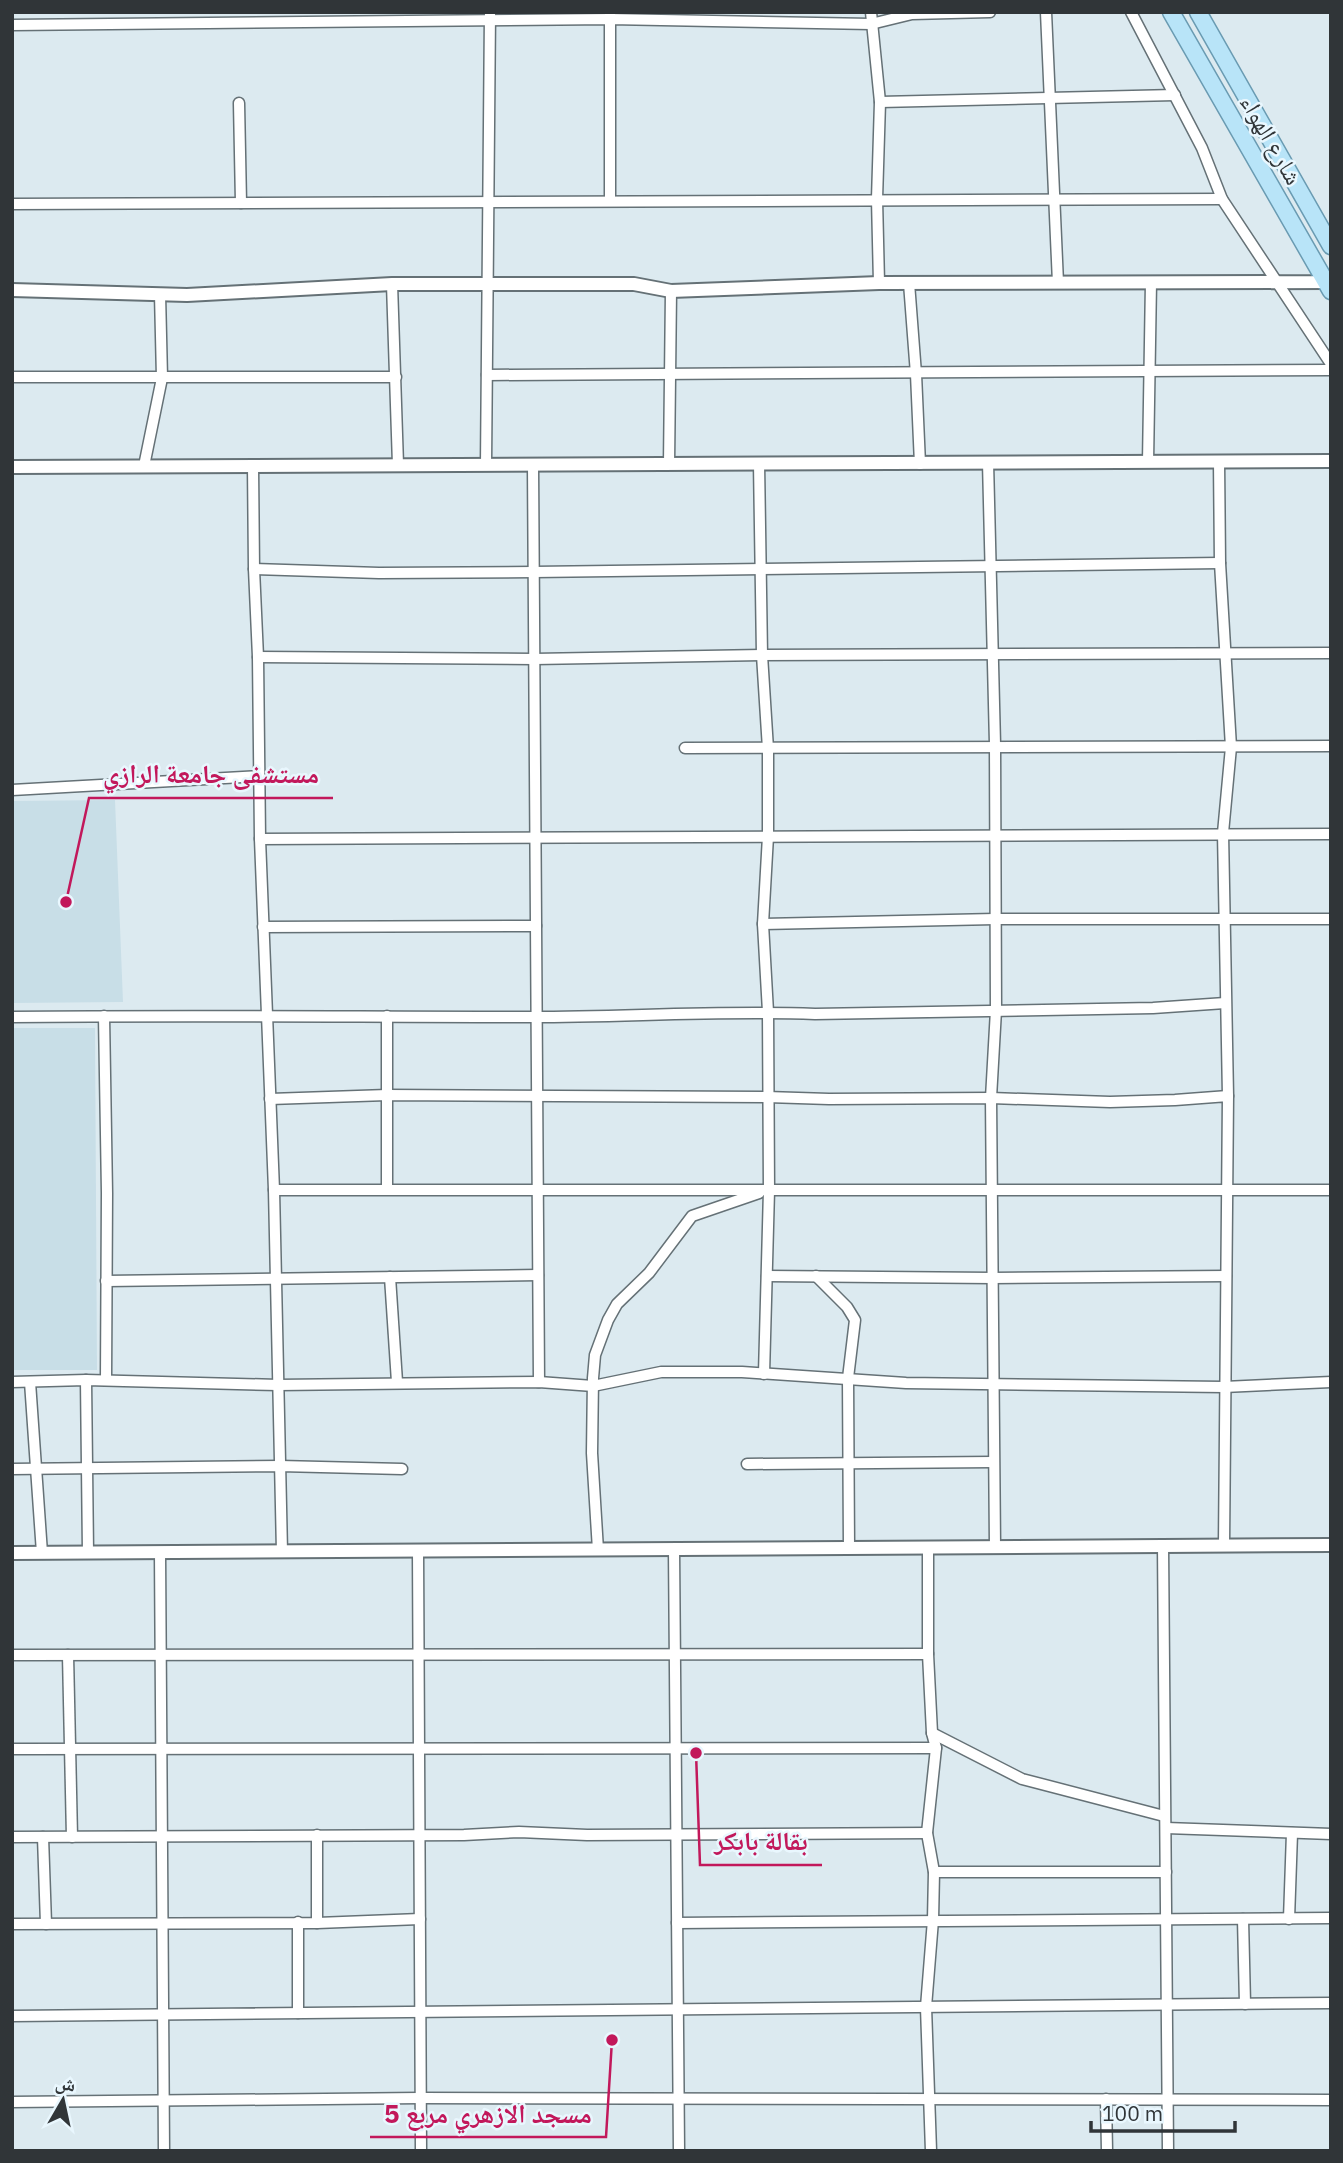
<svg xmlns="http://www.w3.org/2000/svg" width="1343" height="2163" viewBox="0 0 1343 2163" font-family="'IBM Plex Sans','Noto Naskh Arabic',sans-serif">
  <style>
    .built { fill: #c8dee7 }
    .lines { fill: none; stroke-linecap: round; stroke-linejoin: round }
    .minor-casing { stroke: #657176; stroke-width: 13 }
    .tertiary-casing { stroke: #657176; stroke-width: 16 }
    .primary-casing { stroke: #6a9bb2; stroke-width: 19 }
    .minor { stroke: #fff; stroke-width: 10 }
    .tertiary { stroke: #fff; stroke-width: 12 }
    .primary { stroke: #b8e4f8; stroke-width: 16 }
    .labels { text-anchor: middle; stroke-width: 5; stroke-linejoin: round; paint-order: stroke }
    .street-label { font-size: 24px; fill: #303538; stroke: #e9f7fe }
    .leader { fill: none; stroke: #c2185b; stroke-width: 2.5 }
    .callout-dot { fill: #c2185b; stroke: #e9f7fe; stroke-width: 2.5 }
    .callout-label { font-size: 26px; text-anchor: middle; font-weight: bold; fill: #c2185b; stroke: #e9f7fe; stroke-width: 5; stroke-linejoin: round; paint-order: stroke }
  </style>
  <rect width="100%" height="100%" fill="#dceaf0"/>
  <g class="built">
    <path d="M115 800 123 1002 12 1003V801Z"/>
    <path d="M12 1028H95L97 1370H12Z"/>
  </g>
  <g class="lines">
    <g class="minor-casing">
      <g id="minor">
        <path d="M610 12V201"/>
        <path d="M871 12 880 102 877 199 879 283"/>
        <path d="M1046 12 1058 283"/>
        <path d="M1131 12 1202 148 1222 199 1331 364"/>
        <path d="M12 25 610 19 871 24 912 14 990 12"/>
        <path d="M880 102 1175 95"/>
        <path d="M239 103 241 203"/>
        <path d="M12 204 1222 199"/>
        <path d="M909 283 916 374 920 464"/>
        <path d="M392 284 398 465"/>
        <path d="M487 375 1331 370"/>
        <path d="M12 377H396"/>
        <path d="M1219 461 1220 563 1231 747 1223 833 1228 1096"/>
        <path d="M988 462 995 744 996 1010 991 1098 995 1547"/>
        <path d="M1148 462 1151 282"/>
        <path d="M759 463 762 655 768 749V836L763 924 768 1012 769 1190 764 1374"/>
        <path d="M669 464 671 291"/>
        <path d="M486 465 490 12"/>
        <path d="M533 465 539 1382"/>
        <path d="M144 466 162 378 160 294"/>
        <path d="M253 466 254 569 258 657 260 839 274 1190 282 1552"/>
        <path d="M254 569 379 573 534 572 1220 563"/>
        <path d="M258 657 534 659 762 655 1331 653"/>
        <path d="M685 748 1331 746"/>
        <path d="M12 790 259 776"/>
        <path d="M260 839 1331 834"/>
        <path d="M763 924 995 919H1331"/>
        <path d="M263 927 536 926"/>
        <path d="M104 1016 107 1193 106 1380"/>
        <path d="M387 1016V1189"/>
        <path d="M12 1017C186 1015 360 1017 533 1017 627 1017 721 1010 815 1014L1153 1008 1225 1003"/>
        <path d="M270 1099 387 1095 767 1097 829 1099 991 1098 1110 1102 1175 1100 1228 1096C1228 1246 1224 1395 1224 1545"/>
        <path d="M274 1190H1331"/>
        <path d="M767 1276 993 1278 1226 1276"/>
        <path d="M816 1276 847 1307 855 1320 848 1378 849 1548"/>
        <path d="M390 1277 397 1382"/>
        <path d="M106 1281 538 1275"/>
        <path d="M86 1380 88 1553"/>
        <path d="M12 1382 86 1380 278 1385 539 1382 593 1386 661 1372H742L906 1383 1224 1387 1331 1382"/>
        <path d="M30 1382 42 1553"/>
        <path d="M747 1464 993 1462"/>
        <path d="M12 1469 280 1466 402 1469"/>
        <path d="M1163 1545 1168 2151"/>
        <path d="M928 1547V1654L932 1733 936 1748 927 1833 934 1872 933 1920 926 2007 931 2151"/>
        <path d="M674 1549 679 2151"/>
        <path d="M598 1550 592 1453 593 1378 595 1355 608 1320 617 1304 649 1273 692 1216 759 1193"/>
        <path d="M418 1551 421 2151"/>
        <path d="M160 1553 164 2151"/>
        <path d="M12 1655 928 1654"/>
        <path d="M68 1655 72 1837"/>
        <path d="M932 1733 1022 1779 1164 1816"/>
        <path d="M12 1749 936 1748"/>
        <path d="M1166 1828 1331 1834"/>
        <path d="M12 1837 464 1835 519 1832 587 1835 927 1833"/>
        <path d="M43 1837 46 1924"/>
        <path d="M934 1872H1166"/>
        <path d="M1243 1919 1245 2004"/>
        <path d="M1289 1919 1292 1833"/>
        <path d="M317 1923V1835"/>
        <path d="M677 1923 1331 1918"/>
        <path d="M12 1924 317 1923 420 1919"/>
        <path d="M298 2013V1922"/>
        <path d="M12 2016 1331 2003"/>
        <path d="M1106 2099 1107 2151"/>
        <path d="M12 2102 420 2098 1331 2100"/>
      </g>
    </g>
    <g class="tertiary-casing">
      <g id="tertiary">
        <path d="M12 290 187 295 392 284H634L671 291 879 283 1326 282 1331 280"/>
        <path d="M12 467 1331 461"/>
        <path d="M12 1553 1331 1545"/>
      </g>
    </g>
    <g class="primary-casing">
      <g id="primary">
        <path d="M1171 12 1331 291"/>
        <path d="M1198 12 1331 246"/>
      </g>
    </g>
    <use href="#minor" class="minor"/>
    <use href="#tertiary" class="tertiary"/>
    <use href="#primary" class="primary"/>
  </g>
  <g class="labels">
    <g class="street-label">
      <text transform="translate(1271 140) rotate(60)" y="8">شارع الهواء</text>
    </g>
  </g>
  <path class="leader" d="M66 902L89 798H333M696 1753L700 1865H822M612 2040L606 2137H370"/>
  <g class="callout-dot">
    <circle cx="66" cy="902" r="7"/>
    <circle cx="696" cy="1753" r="7"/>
    <circle cx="612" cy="2040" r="7"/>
  </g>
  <g class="callout-label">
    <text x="211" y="783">مستشفى جامعة الرازي</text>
    <text x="761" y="1850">بقالة بابكر</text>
    <text x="488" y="2123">مسجد الازهري مربع 5</text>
  </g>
  <rect width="1343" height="2163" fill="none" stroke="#303538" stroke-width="28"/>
  <g transform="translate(63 2100) rotate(9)" stroke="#e9f7fe" stroke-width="5" paint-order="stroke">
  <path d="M0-5L12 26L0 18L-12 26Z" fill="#303538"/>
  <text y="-10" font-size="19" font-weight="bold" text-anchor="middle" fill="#303538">ش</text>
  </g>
  <path d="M1091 2121v10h144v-10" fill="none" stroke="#303538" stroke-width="3.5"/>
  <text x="1102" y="2121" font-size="21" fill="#303538" stroke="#e9f7fe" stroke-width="5" paint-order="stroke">100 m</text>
</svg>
